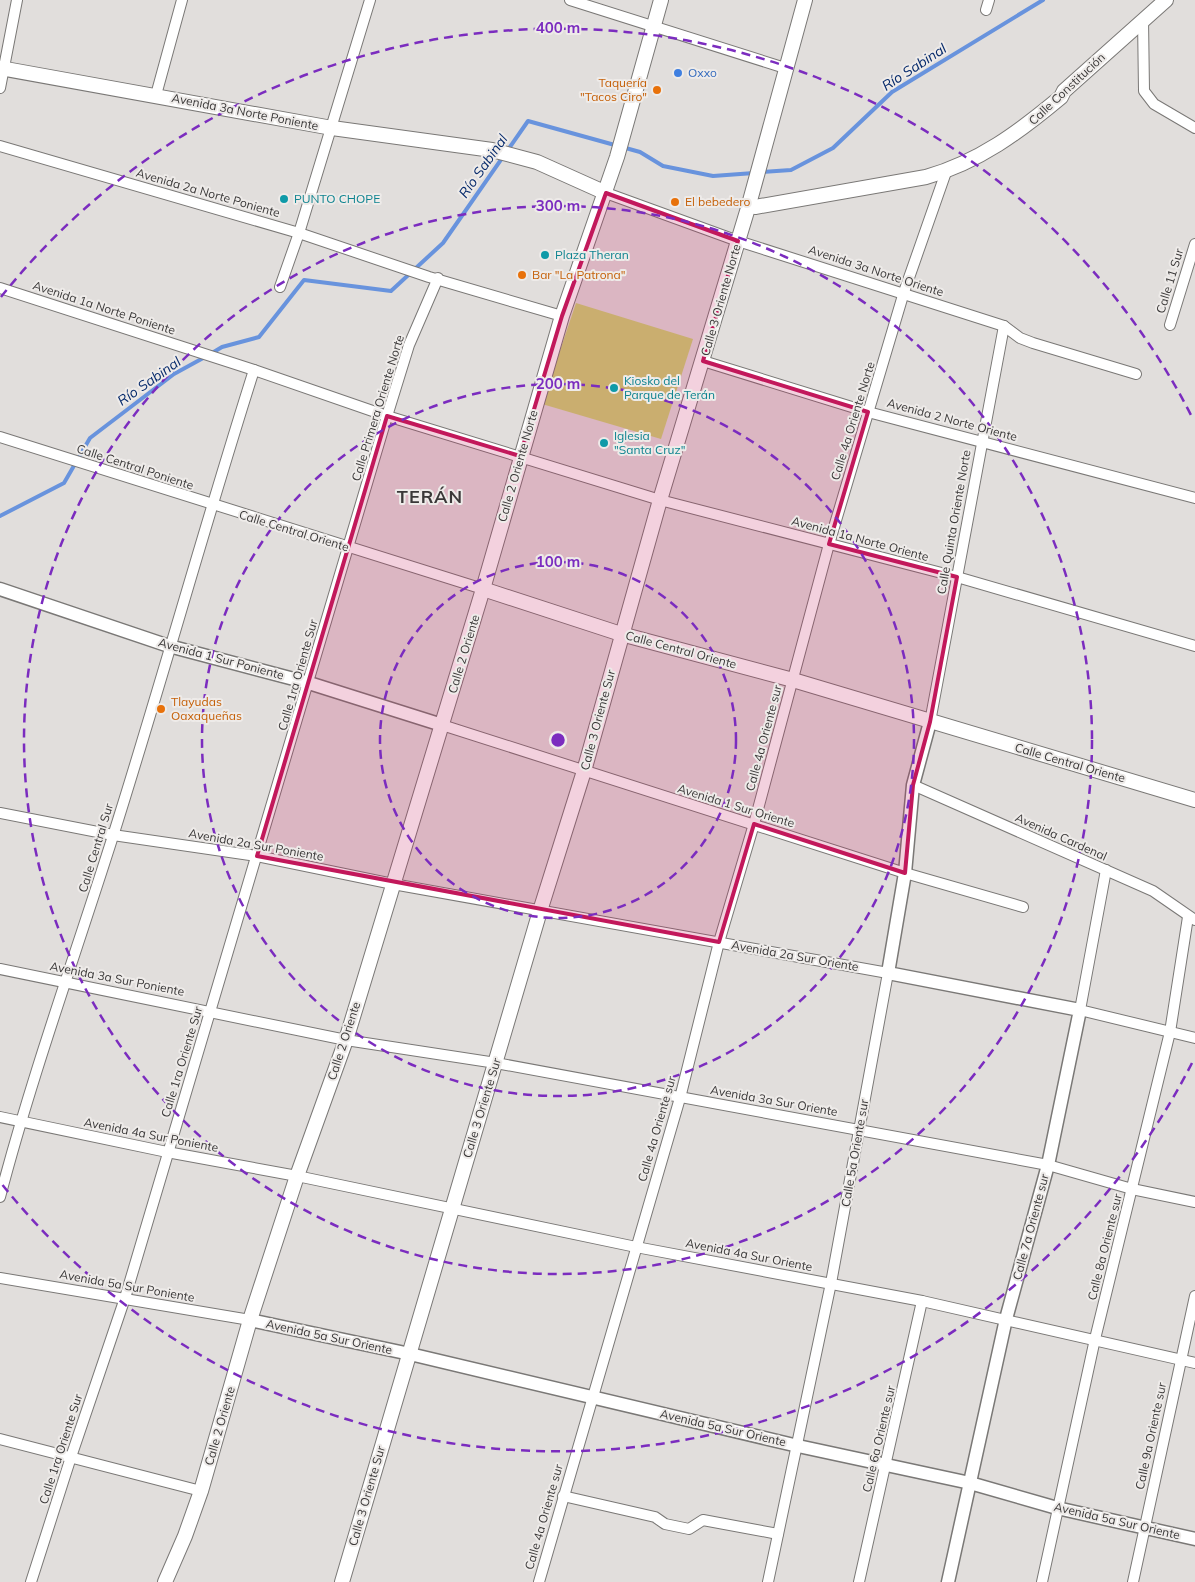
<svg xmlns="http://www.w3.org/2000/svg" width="1195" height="1582" viewBox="0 0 1195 1582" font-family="Mulish,sans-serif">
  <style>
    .green { fill: #ccd475 }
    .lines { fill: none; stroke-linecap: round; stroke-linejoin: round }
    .stream { stroke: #6893dd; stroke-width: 4 }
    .minor-casing { stroke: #7a7876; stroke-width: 12 }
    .tertiary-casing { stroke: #7a7876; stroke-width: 15 }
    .secondary-casing { stroke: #7a7876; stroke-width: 16 }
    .minor { stroke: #fff; stroke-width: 10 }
    .tertiary { stroke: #fff; stroke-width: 12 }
    .secondary { stroke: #fff; stroke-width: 14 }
    .marked { fill: #c2185b; fill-opacity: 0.2; stroke: #c2185b; stroke-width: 4; stroke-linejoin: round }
    .ring { fill: none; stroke: #7b2cbf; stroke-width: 2.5; stroke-dasharray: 9 6 }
    .shop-dot { fill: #3f7fe0; stroke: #eeebe9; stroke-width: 2 }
    .food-dot { fill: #e8710a; stroke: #eeebe9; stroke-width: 2 }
    .culture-dot { fill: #0f9aa8; stroke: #eeebe9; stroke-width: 2 }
    .labels { text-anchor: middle; stroke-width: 4; stroke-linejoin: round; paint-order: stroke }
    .shop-label { font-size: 12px; fill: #366cbe; stroke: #eeebe9; text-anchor: start }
    .food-label { font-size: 12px; fill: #c56008; stroke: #eeebe9; text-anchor: start }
    .street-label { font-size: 12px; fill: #3a3838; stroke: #eeebe9 }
    .culture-label { font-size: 12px; fill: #0d838f; stroke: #eeebe9; text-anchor: start }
    .water-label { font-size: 14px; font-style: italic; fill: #062a6b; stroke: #eeebe9 }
    .district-label { font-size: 18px; font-weight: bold; letter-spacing: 1px; fill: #3a3838; stroke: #eeebe9 }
    .centre { fill: #7b2cbf; stroke: #eeebe9; stroke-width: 2.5 }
    .ring-label { font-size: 15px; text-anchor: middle; font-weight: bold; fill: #7b2cbf; stroke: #eeebe9; stroke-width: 4; stroke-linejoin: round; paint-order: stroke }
  </style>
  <rect width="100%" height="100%" fill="#e1dedc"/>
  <path class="green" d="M576 303 693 339 661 439 542 404Z"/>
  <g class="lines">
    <g class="stream">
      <path d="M761 172 791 170 833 148 892 92 1043 0"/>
      <path d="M212 353 222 347 259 337 304 280 391 291 443 243 528 121 640 152 663 166 713 176 754 173"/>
      <path d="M0 516 64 483 90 438 174 374 205 357"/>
    </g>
    <g class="minor-casing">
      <g id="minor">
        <path d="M570 0 785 68"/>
        <path d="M986 10 989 0"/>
        <path d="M1143 19 1144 91 1154 104 1195 128"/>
        <path d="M0 88 17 0"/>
        <path d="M156 95 182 0"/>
        <path d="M0 146 299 233 429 277 562 316"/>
        <path d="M606 193 738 241 1004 326 1020 338 1033 343 1136 374"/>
        <path d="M280 287 299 233 370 0"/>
        <path d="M0 288 254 370 387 416 660 500 957 577 1195 646"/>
        <path d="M1170 325 1195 244"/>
        <path d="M703 361 868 412 1195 498"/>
        <path d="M0 437 483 589"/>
        <path d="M930 722 1004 326"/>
        <path d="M442 725 905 873 1023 907"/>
        <path d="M913 785 1153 891 1195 920"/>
        <path d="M0 813 113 835 257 856 393 884 888 973 831 1283 768 1582"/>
        <path d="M1106 870 1080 1010 1195 1038"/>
        <path d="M0 969 346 1040 496 1063 1048 1165 1132 1189 1195 1202"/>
        <path d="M0 1117 167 1152 297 1176 636 1247 922 1301 1195 1363"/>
        <path d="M0 1197C32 1075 75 956 113 836 162 681 205 524 254 370"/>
        <path d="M0 1278 250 1320"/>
        <path d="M0 1439 201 1491"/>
        <path d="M563 1496 655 1517 665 1524 689 1529 703 1520 778 1534"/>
        <path d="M31 1582 71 1457 125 1298 387 416 409 345 438 278"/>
        <path d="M539 1582 680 1098 719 942 754 824 829 544 904 292 946 172"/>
        <path d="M859 1582 922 1301"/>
        <path d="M1042 1582 1095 1339 1170 1032 1188 917"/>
        <path d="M1133 1582 1195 1296"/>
      </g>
    </g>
    <g class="tertiary-casing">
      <g id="tertiary">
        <path d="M0 589 169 646 309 683 442 725"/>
        <path d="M930 722 913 785 905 873 888 973 1080 1010 1048 1165 1006 1319 948 1582"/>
        <path d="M250 1320 410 1354 798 1446 970 1483 1057 1508 1195 1539"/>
      </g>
    </g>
    <g class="secondary-casing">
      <g id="secondary">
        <path d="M0 68 332 128 492 150 537 162 606 193"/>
        <path d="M755 207 926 177C979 162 1019 132 1061 97L1064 91 1166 0"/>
        <path d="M483 589 621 634 793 680 1195 800"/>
        <path d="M165 1582 185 1536 201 1491 250 1320 297 1176 346 1040 483 589 562 316 617 157 661 0"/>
        <path d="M342 1582 540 911 584 771 660 500 748 208 805 0"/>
      </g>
    </g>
    <use href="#minor" class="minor"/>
    <use href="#tertiary" class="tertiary"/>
    <use href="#secondary" class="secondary"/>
  </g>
  <path class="marked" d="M606 193 738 241 703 361 868 412 829 544 957 577 930 722 913 785 905 873 754 824 719 942 257 856 387 416 520 456 562 316Z"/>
  <g class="ring">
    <circle cx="558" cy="740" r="178"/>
    <circle cx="558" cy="740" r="356"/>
    <circle cx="558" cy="740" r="534"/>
    <path d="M1192 1063A712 712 0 0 1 1 1183M1 297A712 712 0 0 1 1192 417"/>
  </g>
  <circle class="shop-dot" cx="678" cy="73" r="5"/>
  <g class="food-dot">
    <circle cx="657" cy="90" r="5"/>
    <circle cx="675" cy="202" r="5"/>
    <circle cx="522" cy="275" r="5"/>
    <circle cx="161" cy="709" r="5"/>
  </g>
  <g class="culture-dot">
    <circle cx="284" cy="199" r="5"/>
    <circle cx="545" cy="255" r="5"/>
    <circle cx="614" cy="388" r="5"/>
    <circle cx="604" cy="443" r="5"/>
  </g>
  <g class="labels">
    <g class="shop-label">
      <text x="688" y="77">Oxxo</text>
    </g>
    <g class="food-label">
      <text x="647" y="87" text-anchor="end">Taquería<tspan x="647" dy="14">"Tacos Ciro"</tspan></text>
      <text x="685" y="206">El bebedero</text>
      <text x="532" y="279">Bar "La Patrona"</text>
      <text x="171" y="706">Tlayudas<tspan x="171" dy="14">Oaxaqueñas</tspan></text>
    </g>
    <g class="street-label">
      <text transform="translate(1067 89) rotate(-43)" y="4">Calle Constitución</text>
      <text transform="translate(245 112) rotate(11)" y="4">Avenida 3a Norte Poniente</text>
      <text transform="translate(208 193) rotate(16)" y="4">Avenida 2a Norte Poniente</text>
      <text transform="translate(876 271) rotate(18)" y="4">Avenida 3a Norte Oriente</text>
      <text transform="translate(1170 281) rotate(-73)" y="4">Calle 11 Sur</text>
      <text transform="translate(721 300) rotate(-74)" y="4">Calle 3 Oriente Norte</text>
      <text transform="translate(104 308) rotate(18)" y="4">Avenida 1a Norte Poniente</text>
      <text transform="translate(378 408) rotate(-73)" y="4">Calle Primera Oriente Norte</text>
      <text transform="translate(952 420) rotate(15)" y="4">Avenida 2 Norte Oriente</text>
      <text transform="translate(853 421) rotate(-73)" y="4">Calle 4a Oriente Norte</text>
      <text transform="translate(518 466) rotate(-74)" y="4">Calle 2 Oriente Norte</text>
      <text transform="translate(135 467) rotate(18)" y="4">Calle Central Poniente</text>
      <text transform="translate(954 522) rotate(-80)" y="4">Calle Quinta Oriente Norte</text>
      <text transform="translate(294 531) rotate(17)" y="4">Calle Central Oriente</text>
      <text transform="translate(860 539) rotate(15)" y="4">Avenida 1a Norte Oriente</text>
      <text transform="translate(681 650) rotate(15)" y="4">Calle Central Oriente</text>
      <text transform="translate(464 654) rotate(-73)" y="4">Calle 2 Oriente</text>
      <text transform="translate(221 659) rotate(15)" y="4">Avenida 1 Sur Poniente</text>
      <text transform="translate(298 675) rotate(-74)" y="4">Calle 1ra Oriente Sur</text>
      <text transform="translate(598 720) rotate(-75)" y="4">Calle 3 Oriente Sur</text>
      <text transform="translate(764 738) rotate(-75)" y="4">Calle 4a Oriente sur</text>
      <text transform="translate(1070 763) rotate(16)" y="4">Calle Central Oriente</text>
      <text transform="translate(736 806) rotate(17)" y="4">Avenida 1 Sur Oriente</text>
      <text transform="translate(1061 837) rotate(24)" y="4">Avenida Cardenal</text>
      <text transform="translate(256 845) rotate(10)" y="4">Avenida 2a Sur Poniente</text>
      <text transform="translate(96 848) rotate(-73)" y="4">Calle Central Sur</text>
      <text transform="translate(795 956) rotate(10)" y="4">Avenida 2a Sur Oriente</text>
      <text transform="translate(117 979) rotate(11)" y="4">Avenida 3a Sur Poniente</text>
      <text transform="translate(344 1041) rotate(-72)" y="4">Calle 2 Oriente</text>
      <text transform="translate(182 1062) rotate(-73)" y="4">Calle 1ra Oriente Sur</text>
      <text transform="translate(774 1101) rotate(10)" y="4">Avenida 3a Sur Oriente</text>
      <text transform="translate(482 1108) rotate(-73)" y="4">Calle 3 Oriente Sur</text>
      <text transform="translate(657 1129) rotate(-74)" y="4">Calle 4a Oriente sur</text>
      <text transform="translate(151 1135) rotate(11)" y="4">Avenida 4a Sur Poniente</text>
      <text transform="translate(855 1153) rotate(-80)" y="4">Calle 5a Oriente sur</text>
      <text transform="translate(1031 1227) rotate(-75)" y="4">Calle 7a Oriente sur</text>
      <text transform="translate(1105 1247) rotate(-76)" y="4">Calle 8a Oriente sur</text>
      <text transform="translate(749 1255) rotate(11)" y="4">Avenida 4a Sur Oriente</text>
      <text transform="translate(127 1286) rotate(10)" y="4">Avenida 5a Sur Poniente</text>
      <text transform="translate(329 1337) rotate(12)" y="4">Avenida 5a Sur Oriente</text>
      <text transform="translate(220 1426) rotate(-74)" y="4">Calle 2 Oriente</text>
      <text transform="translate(723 1428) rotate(13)" y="4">Avenida 5a Sur Oriente</text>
      <text transform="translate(1151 1436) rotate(-78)" y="4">Calle 9a Oriente sur</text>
      <text transform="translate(879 1439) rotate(-77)" y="4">Calle 6a Oriente sur</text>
      <text transform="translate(61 1449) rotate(-72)" y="4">Calle 1ra Oriente Sur</text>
      <text transform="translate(367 1496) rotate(-74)" y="4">Calle 3 Oriente Sur</text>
      <text transform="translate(544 1517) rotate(-74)" y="4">Calle 4a Oriente sur</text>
      <text transform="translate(1117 1521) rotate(13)" y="4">Avenida 5a Sur Oriente</text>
    </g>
    <g class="culture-label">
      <text x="294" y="203">PUNTO CHOPE</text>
      <text x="555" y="259">Plaza Theran</text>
      <text x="624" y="385">Kiosko del<tspan x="624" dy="14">Parque de Terán</tspan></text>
      <text x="614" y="440">Iglesia<tspan x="614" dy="14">"Santa Cruz"</tspan></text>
    </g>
    <g class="water-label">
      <text transform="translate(914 67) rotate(-33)" y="5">Río Sabinal</text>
      <text transform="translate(483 166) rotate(-55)" y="5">Río Sabinal</text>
      <text transform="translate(149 381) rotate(-35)" y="5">Río Sabinal</text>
    </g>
    <g class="district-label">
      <text x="430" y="503">TERÁN</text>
    </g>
  </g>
  <circle cx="558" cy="740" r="8" class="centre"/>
  <g class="ring-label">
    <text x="558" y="33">400 m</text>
    <text x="558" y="211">300 m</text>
    <text x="558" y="389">200 m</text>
    <text x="558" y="567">100 m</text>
  </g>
</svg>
